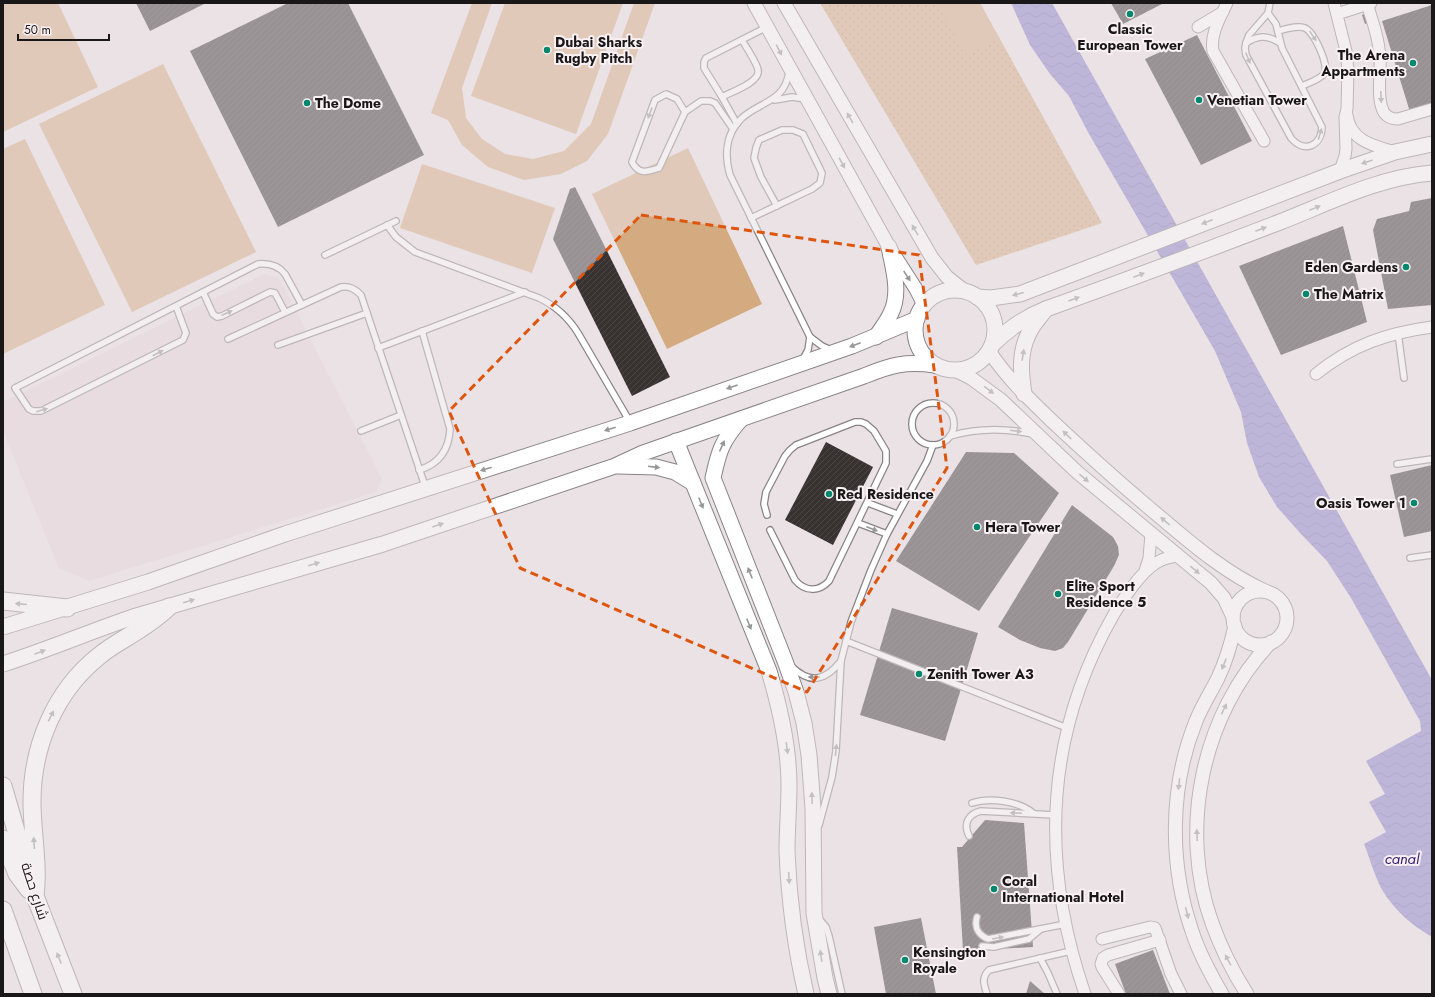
<svg xmlns="http://www.w3.org/2000/svg" width="1435" height="997" viewBox="0 0 1435 997" font-family="Jost,Cairo,sans-serif">
  <style>
    .built { fill: #e6d5da }
    .grass { fill: url(#grass-dots) }
    .garden { fill: #d4ab80 }
    .water { fill: url(#water-waves) }
    .building { fill: url(#building-hatch) }
    .lines { fill: none; stroke-linecap: round; stroke-linejoin: round }
    .service-casing { stroke: #8a8385; stroke-width: 8 }
    .minor-casing { stroke: #8a8385; stroke-width: 13 }
    .tertiary-casing { stroke: #8a8385; stroke-width: 15 }
    .secondary-casing { stroke: #8a8385; stroke-width: 17 }
    .primary-casing { stroke: #8a8385; stroke-width: 19 }
    .service { stroke: #fff; stroke-width: 5.5 }
    .minor { stroke: #fff; stroke-width: 11 }
    .tertiary { stroke: #fff; stroke-width: 13 }
    .secondary { stroke: #fff; stroke-width: 15 }
    .primary { stroke: #fff; stroke-width: 17 }
    .oneway { fill: #989797 }
    .marked { fill: none; stroke: #de560d; stroke-width: 3; stroke-dasharray: 8 5; stroke-linejoin: round }
    .poi-dot { fill: #00876d; stroke: #f8f0f2; stroke-width: 1.5 }
    .labels { text-anchor: middle; stroke-width: 4; stroke-linejoin: round; paint-order: stroke }
    .poi-label { font-size: 14px; font-weight: bold; fill: #1a1718; stroke: #f8f0f2; text-anchor: start }
    .street-label { font-size: 14px; fill: #1a1718; stroke: #f8f0f2 }
    .water-label { font-size: 15px; font-style: italic; fill: #311b70; stroke: #f8f0f2 }
  </style>
  <defs>
    <pattern id="grass-dots" width="8" height="8" patternUnits="userSpaceOnUse"><rect width="8" height="8" fill="#d4ab80"/><path d="M2 2h.1M6 6h.1" fill="none" stroke="#b5926e" stroke-width="1.8" stroke-linecap="round"/></pattern>
    <pattern id="water-waves" width="16" height="10" patternUnits="userSpaceOnUse"><rect width="16" height="10" fill="#8a82cb"/><path d="M0 5q4-4 8 0t8 0" fill="none" stroke="#7069a4"/></pattern>
    <pattern id="building-hatch" width="6" height="6" patternUnits="userSpaceOnUse"><rect width="6" height="6" fill="#383231"/><path d="M-1 1l2-2M0 6l6-6M5 7l2-2" fill="none" stroke="#4c4646"/></pattern>
  </defs>
  <rect width="100%" height="100%" fill="#eae2e5"/>
  <path class="built" d="M264 274 279 278 382 479 376 492 89 581 59 568 3 431V402Z"/>
  <path class="grass" d="M820 3H980L1102 223 976 265Z"/>
  <g class="garden">
    <path d="M3 3H58L98 87 3 132Z"/>
    <path d="M472 3H492L462 88 466 118 482 139 505 154 533 159 564 151 591 124 634 3H655L608 134 587 161 561 174 524 180 488 167 462 145 448 120 431 113Z"/>
    <path d="M505 3H623L576 134 471 96Z"/>
    <path d="M938 3H980L999 39 965 55Z"/>
    <path d="M163 64 256 252 132 312 39 124Z"/>
    <path d="M25 139 105 305 3 354V149Z"/>
    <path d="M688 148 762 304 667 349 592 194Z"/>
    <path d="M422 164 555 208 532 273 400 228Z"/>
  </g>
  <path class="water" d="M1011 3H1052L1432 680V937C1411 925 1393 909 1381 888 1374 874 1370 859 1364 844L1386 832 1369 802 1385 794 1366 761 1421 731 1420 721 1351 598 1327 561 1301 534 1277 507 1259 477 1247 443 1241 412 1215 351 1089 134 1069 96 1050 74 1030 45Z"/>
  <g class="building">
    <path d="M136 3H206L150 31Z"/>
    <path d="M288 3H348L424 155 278 227 190 51Z"/>
    <path d="M1111 3H1164L1123 24Z"/>
    <path d="M1432 5V105L1410 112 1382 21Z"/>
    <path d="M1369 12 1373 21 1365 24 1362 15Z"/>
    <path d="M1197 35 1252 141 1201 165 1145 59Z"/>
    <path d="M575 187 670 377 632 396 553 239 570 189Z"/>
    <path d="M1432 198V305L1388 309 1373 230 1377 219 1409 211 1411 202Z"/>
    <path d="M1343 226 1367 322 1281 355 1239 266Z"/>
    <path d="M826 442 873 467 833 545 785 520Z"/>
    <path d="M966 452 1014 453 1059 493 979 611 896 561Z"/>
    <path d="M1432 465V531L1404 537 1390 475Z"/>
    <path d="M1072 505 1113 537 1118 546 1119 555 1114 566 1068 642 1063 648 1055 651 1040 648 1020 640 998 627Z"/>
    <path d="M892 608 978 633 945 741 860 715Z"/>
    <path d="M985 820 1024 823 1033 947 963 951 957 847H962Z"/>
    <path d="M921 918 936 994H886L874 927Z"/>
    <path d="M1153 950 1170 994H1126L1115 964Z"/>
    <path d="M1030 981 1045 994H1026Z"/>
  </g>
  <g class="lines">
    <g class="service-casing">
      <g id="service">
        <path d="M1268 13 1276 24 1282 48 1322 127C1321 147 1304 153 1291 138L1246 55 1245 48 1246 43 1249 35 1268 13 1270 3"/>
        <path d="M1278 31C1286 29 1297 25 1305 28 1314 32 1330 66 1324 74 1319 80 1308 83 1302 86"/>
        <path d="M1246 43C1258 35 1268 35 1280 43"/>
        <path d="M789 72C785 98 768 100 750 112 727 126 723 151 730 175L810 337 822 346 831 350"/>
        <path d="M722 97C731 92 761 82 758 70 757 63 746 47 742 40"/>
        <path d="M775 100 792 97 806 99"/>
        <path d="M685 112 677 99 666 94 655 100 632 162C639 175 646 172 659 168L685 112 701 101H710L715 103 733 129"/>
        <path d="M737 124 722 97 704 68V62L706 58 767 27"/>
        <path d="M751 218 812 189 820 183 822 173 803 134 793 130H782L759 140 756 148 754 158 761 177 777 206"/>
        <path d="M387 225 396 237 415 252 539 298C556 306 568 317 578 333L630 422"/>
        <path d="M325 255 396 221"/>
        <path d="M203 292 213 314 217 317 222 316 270 292 275 293 285 312"/>
        <path d="M176 306 186 333 183 340 41 411H33L29 409 15 388 258 264C269 263 278 265 285 274L302 305"/>
        <path d="M1398 333 1404 378"/>
        <path d="M228 339 341 287C350 286 355 289 361 295L426 489"/>
        <path d="M278 345 367 313"/>
        <path d="M378 348 525 292"/>
        <path d="M803 359 808 350 810 337"/>
        <circle cx="933" cy="424" r="21"/>
        <path d="M361 431 401 415"/>
        <path d="M950 436C978 428 1005 428 1033 434"/>
        <path d="M1397 464 1432 459"/>
        <path d="M419 470C439 464 449 450 450 429L422 331"/>
        <path d="M868 503 897 514"/>
        <path d="M767 515 764 504 766 492 785 456 790 450 796 445 855 422H861L866 424 874 431 886 451V463L829 581C819 592 805 592 795 580L770 530"/>
        <path d="M858 523 887 534"/>
        <path d="M1410 558 1432 555"/>
        <path d="M846 641 1067 728"/>
        <path d="M792 667C811 685 826 680 841 661"/>
        <path d="M972 803C989 797 1019 801 1033 813"/>
        <path d="M819 825 832 777 836 751 841 661 851 622 871 570 887 534 927 461 933 445"/>
        <path d="M969 836C963 824 968 814 981 811L1055 815"/>
        <path d="M977 917C974 927 978 935 988 939L1066 924"/>
        <path d="M819 919 826 927 829 936 842 994"/>
        <path d="M982 946 994 947 1029 939 1041 929"/>
        <path d="M1040 958 1048 973 1057 994"/>
        <path d="M987 994C984 985 981 978 989 970L1071 951"/>
      </g>
    </g>
    <g class="minor-casing">
      <g id="minor">
        <path d="M1227 3C1220 18 1210 34 1213 51L1264 141"/>
        <path d="M1334 3 1346 51 1348 70 1347 109 1345 117 1346 149 1345 156 1340 171"/>
        <path d="M1367 4C1373 22 1379 40 1380 58 1381 73 1377 95 1382 108 1384 116 1391 119 1398 119L1432 109"/>
        <path d="M1337 14 1371 3"/>
        <path d="M1198 27 1223 12"/>
        <path d="M1347 115C1350 141 1374 146 1395 152"/>
        <path d="M1316 374C1352 345 1387 333 1432 327"/>
        <path d="M1145 571 1149 558 1151 534"/>
        <path d="M1102 939 1150 927 1155 928 1171 974 1181 994"/>
        <path d="M1085 994C1040 863 1044 736 1114 614 1123 599 1141 572 1156 563 1163 558 1170 557 1178 556"/>
        <path d="M1119 994 1102 967 1101 964 1103 958 1108 955 1160 940"/>
      </g>
    </g>
    <g class="tertiary-casing">
      <g id="tertiary">
        <path d="M754 3 889 247 916 289 924 305"/>
        <path d="M784 3 932 258 947 277 966 292"/>
        <path d="M989 351C1007 378 1029 399 1052 421 1083 450 1115 479 1147 506 1184 537 1221 571 1265 591"/>
        <path d="M955 370 971 378 1001 400 1077 472 1211 583 1224 598 1233 617"/>
        <circle cx="1260" cy="618" r="27"/>
        <path d="M1222 994C1211 975 1200 955 1193 934 1169 866 1169 788 1196 721 1202 706 1211 692 1218 678 1226 661 1231 644 1235 626"/>
        <path d="M1247 994C1233 972 1221 948 1212 923 1178 829 1202 714 1271 642"/>
      </g>
    </g>
    <g class="secondary-casing">
      <g id="secondary">
        <circle cx="955" cy="330" r="40"/>
        <path d="M977 297 991 298 1020 294 1340 171 1395 152 1432 144"/>
        <path d="M876 337C881 329 887 322 891 313 901 292 893 268 889 247"/>
        <path d="M992 345C1008 329 1025 317 1046 309 1124 281 1202 252 1280 222 1329 203 1379 177 1432 173"/>
        <path d="M1024 394C1021 374 1019 354 1028 335 1032 325 1040 317 1046 309"/>
        <path d="M741 419C722 441 719 450 713 478L785 661 796 692 804 723 809 755 813 808 814 913 825 978 829 994"/>
        <path d="M676 441 769 671C780 708 789 746 789 785 789 807 787 830 787 852 789 900 795 947 806 994"/>
        <path d="M618 466 656 467 675 472 693 483"/>
        <path d="M3 627 148 582 285 534 630 423 852 346 917 319"/>
        <path d="M3 664C47 650 89 632 133 617L383 544 615 466 643 453 864 376C891 365 905 361 935 365"/>
      </g>
    </g>
    <g class="primary-casing">
      <g id="primary">
        <path d="M3 601 67 608"/>
        <path d="M3 786 35 896 73 994"/>
        <path d="M3 839 17 874 29 890"/>
        <path d="M35 896C39 865 32 833 32 802 32 746 55 691 99 656 112 645 127 638 140 629 150 623 160 615 169 607"/>
        <path d="M3 910 33 994"/>
      </g>
    </g>
    <use href="#service" class="service"/>
    <use href="#minor" class="minor"/>
    <use href="#tertiary" class="tertiary"/>
    <use href="#secondary" class="secondary"/>
    <use href="#primary" class="primary"/>
  </g>
  <defs><path id="oneway-solid" d="M-6-.8H1V-3.2L6.5 0L1 3.2V.8H-6Z"/></defs>
  <g class="oneway">
    <use href="#oneway-solid" transform="translate(1313 36) rotate(56)"/>
    <use href="#oneway-solid" transform="translate(779 50) rotate(62)"/>
    <use href="#oneway-solid" transform="translate(1248 58) rotate(68)"/>
    <use href="#oneway-solid" transform="translate(1381 97) rotate(88)"/>
    <use href="#oneway-solid" transform="translate(650 113) rotate(111)"/>
    <use href="#oneway-solid" transform="translate(850 118) rotate(-120)"/>
    <use href="#oneway-solid" transform="translate(1320 134) rotate(-73)"/>
    <use href="#oneway-solid" transform="translate(1367 162) rotate(161)"/>
    <use href="#oneway-solid" transform="translate(842 163) rotate(61)"/>
    <use href="#oneway-solid" transform="translate(1315 208) rotate(-22)"/>
    <use href="#oneway-solid" transform="translate(1207 222) rotate(159)"/>
    <use href="#oneway-solid" transform="translate(1261 229) rotate(-21)"/>
    <use href="#oneway-solid" transform="translate(915 230) rotate(-120)"/>
    <use href="#oneway-solid" transform="translate(1139 275) rotate(-21)"/>
    <use href="#oneway-solid" transform="translate(907 276) rotate(57)"/>
    <use href="#oneway-solid" transform="translate(1018 294) rotate(166)"/>
    <use href="#oneway-solid" transform="translate(1074 299) rotate(-20)"/>
    <use href="#oneway-solid" transform="translate(227 313) rotate(-25)"/>
    <use href="#oneway-solid" transform="translate(855 345) rotate(159)"/>
    <use href="#oneway-solid" transform="translate(158 353) rotate(-27)"/>
    <use href="#oneway-solid" transform="translate(1023 355) rotate(-81)"/>
    <use href="#oneway-solid" transform="translate(732 387) rotate(161)"/>
    <use href="#oneway-solid" transform="translate(989 390) rotate(37)"/>
    <use href="#oneway-solid" transform="translate(42 410) rotate(-16)"/>
    <use href="#oneway-solid" transform="translate(610 429) rotate(162)"/>
    <use href="#oneway-solid" transform="translate(1016 431) rotate(7)"/>
    <use href="#oneway-solid" transform="translate(1067 435) rotate(-136)"/>
    <use href="#oneway-solid" transform="translate(722 446) rotate(-66)"/>
    <use href="#oneway-solid" transform="translate(654 467) rotate(7)"/>
    <use href="#oneway-solid" transform="translate(486 469) rotate(162)"/>
    <use href="#oneway-solid" transform="translate(1084 478) rotate(40)"/>
    <use href="#oneway-solid" transform="translate(701 503) rotate(68)"/>
    <use href="#oneway-solid" transform="translate(1165 521) rotate(-140)"/>
    <use href="#oneway-solid" transform="translate(438 525) rotate(-19)"/>
    <use href="#oneway-solid" transform="translate(872 529) rotate(21)"/>
    <use href="#oneway-solid" transform="translate(314 564) rotate(-16)"/>
    <use href="#oneway-solid" transform="translate(1195 570) rotate(40)"/>
    <use href="#oneway-solid" transform="translate(750 573) rotate(-112)"/>
    <use href="#oneway-solid" transform="translate(189 601) rotate(-16)"/>
    <use href="#oneway-solid" transform="translate(21 604) rotate(-175)"/>
    <use href="#oneway-solid" transform="translate(749 624) rotate(68)"/>
    <use href="#oneway-solid" transform="translate(40 652) rotate(-21)"/>
    <use href="#oneway-solid" transform="translate(1224 664) rotate(112)"/>
    <use href="#oneway-solid" transform="translate(814 677) rotate(-180)"/>
    <use href="#oneway-solid" transform="translate(1224 709) rotate(-64)"/>
    <use href="#oneway-solid" transform="translate(51 716) rotate(-63)"/>
    <use href="#oneway-solid" transform="translate(787 748) rotate(82)"/>
    <use href="#oneway-solid" transform="translate(836 750) rotate(-84)"/>
    <use href="#oneway-solid" transform="translate(1179 784) rotate(96)"/>
    <use href="#oneway-solid" transform="translate(812 798) rotate(-92)"/>
    <use href="#oneway-solid" transform="translate(1016 813) rotate(-177)"/>
    <use href="#oneway-solid" transform="translate(1197 835) rotate(-92)"/>
    <use href="#oneway-solid" transform="translate(34 843) rotate(-94)"/>
    <use href="#oneway-solid" transform="translate(789 878) rotate(87)"/>
    <use href="#oneway-solid" transform="translate(1187 913) rotate(76)"/>
    <use href="#oneway-solid" transform="translate(998 938) rotate(-10)"/>
    <use href="#oneway-solid" transform="translate(821 956) rotate(-99)"/>
    <use href="#oneway-solid" transform="translate(59 958) rotate(-111)"/>
    <use href="#oneway-solid" transform="translate(1228 960) rotate(-118)"/>
  </g>
  <path d="M0 0H1435V997H0ZM641 215 919 255 947 468 807 692 520 568 449 411Z" fill="#eae2e5" fill-opacity=".55" fill-rule="evenodd"/>
  <path class="marked" d="M641 215 919 255 947 468 807 692 520 568 449 411Z"/>
  <g class="poi-dot">
    <circle cx="1130" cy="14" r="4"/>
    <circle cx="547" cy="50" r="4"/>
    <circle cx="1413" cy="63" r="4"/>
    <circle cx="1199" cy="100" r="4"/>
    <circle cx="307" cy="103" r="4"/>
    <circle cx="1406" cy="267" r="4"/>
    <circle cx="1306" cy="294" r="4"/>
    <circle cx="829" cy="494" r="4"/>
    <circle cx="1414" cy="503" r="4"/>
    <circle cx="977" cy="527" r="4"/>
    <circle cx="1058" cy="594" r="4"/>
    <circle cx="919" cy="674" r="4"/>
    <circle cx="994" cy="889" r="4"/>
    <circle cx="905" cy="960" r="4"/>
  </g>
  <g class="labels">
    <g class="poi-label">
      <text x="1130" y="34" text-anchor="middle">Classic<tspan x="1130" dy="16">European Tower</tspan></text>
      <text x="555" y="47">Dubai Sharks<tspan x="555" dy="16">Rugby Pitch</tspan></text>
      <text x="1405" y="60" text-anchor="end">The Arena<tspan x="1405" dy="16">Appartments</tspan></text>
      <text x="1207" y="105">Venetian Tower</text>
      <text x="315" y="108">The Dome</text>
      <text x="1398" y="272" text-anchor="end">Eden Gardens</text>
      <text x="1314" y="299">The Matrix</text>
      <text x="837" y="499">Red Residence</text>
      <text x="1406" y="508" text-anchor="end">Oasis Tower 1</text>
      <text x="985" y="532">Hera Tower</text>
      <text x="1066" y="591">Elite Sport<tspan x="1066" dy="16">Residence 5</tspan></text>
      <text x="927" y="679">Zenith Tower A3</text>
      <text x="1002" y="886">Coral<tspan x="1002" dy="16">International Hotel</tspan></text>
      <text x="913" y="957">Kensington<tspan x="913" dy="16">Royale</tspan></text>
    </g>
    <g class="street-label">
      <text transform="translate(35 891) rotate(72)" y="5">شارع حصة</text>
    </g>
    <g class="water-label">
      <text x="1402" y="864">canal</text>
    </g>
  </g>
  <rect width="1435" height="997" fill="none" stroke="#1a1718" stroke-width="8"/>
  <path d="M18 34v6h91v-6" fill="none" stroke="#1a1718" stroke-width="2"/>
  <text x="24" y="34" font-size="12" fill="#1a1718" stroke="#f8f0f2" stroke-width="3" paint-order="stroke">50 m</text>
</svg>
